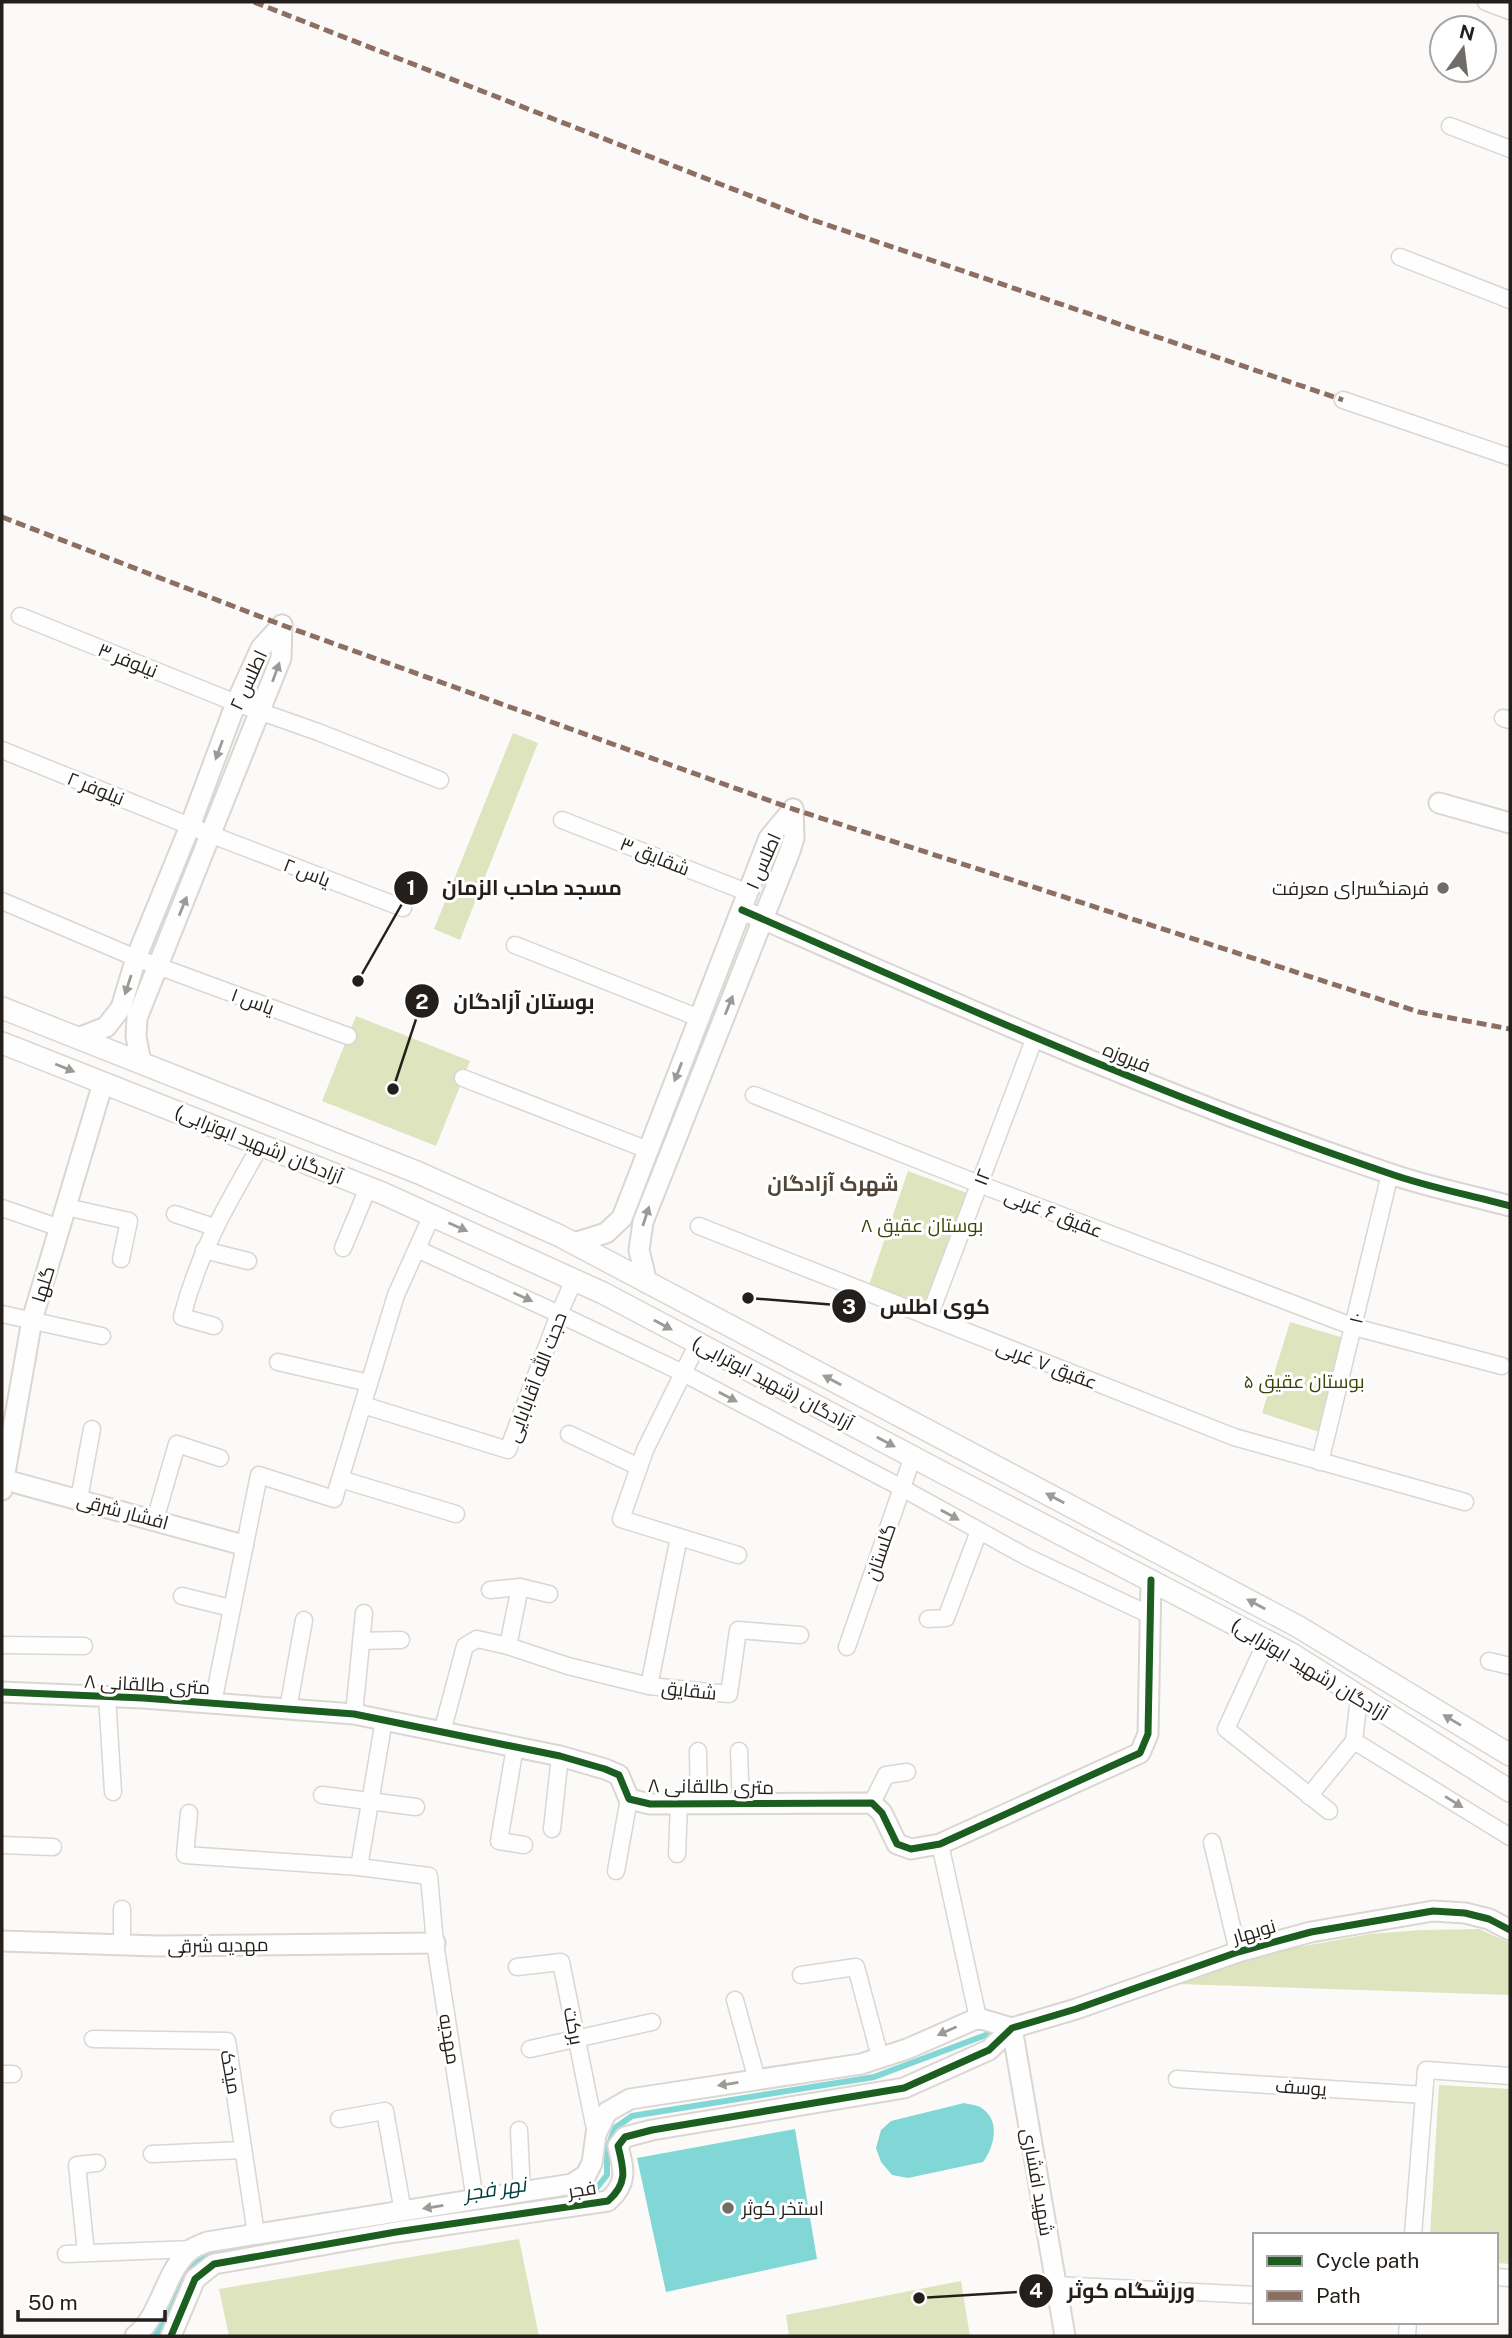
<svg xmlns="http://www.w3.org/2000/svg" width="1512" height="2338" viewBox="0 0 1512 2338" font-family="'Public Sans',Cairo,sans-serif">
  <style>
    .green { fill: #dee4bd }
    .water { fill: #81d6d6 }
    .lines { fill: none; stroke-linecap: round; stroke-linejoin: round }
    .stream { stroke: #81d6d6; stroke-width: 6 }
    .minor-casing { stroke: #dad6d2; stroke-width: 19 }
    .tertiary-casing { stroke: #dad6d2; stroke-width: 23 }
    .secondary-casing { stroke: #dad6d2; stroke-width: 24 }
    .minor { stroke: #fffefe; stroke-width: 16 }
    .tertiary { stroke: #fffefe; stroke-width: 19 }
    .secondary { stroke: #fffefe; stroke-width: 21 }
    .quiet { stroke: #8d6e63; stroke-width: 5; stroke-dasharray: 10 5; stroke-linecap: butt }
    .cycleway-casing { stroke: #fff; stroke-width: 11 }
    .cycleway { stroke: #1b5e20; stroke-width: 7 }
    .oneway { fill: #9c9a97 }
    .poi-dot { fill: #706c68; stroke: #fff; stroke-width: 2.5 }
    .labels { text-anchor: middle; stroke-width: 6; stroke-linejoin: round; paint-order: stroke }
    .street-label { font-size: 19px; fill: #241f1a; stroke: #fff }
    .poi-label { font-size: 19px; fill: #241f1a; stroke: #fff; text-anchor: end }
    .park-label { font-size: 19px; fill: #3b4302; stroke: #fff }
    .neighbourhood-label { font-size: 21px; font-weight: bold; fill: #514438; stroke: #fff }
    .water-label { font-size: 21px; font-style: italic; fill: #033f3f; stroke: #fff }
    .leader { fill: none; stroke: #241f1a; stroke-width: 2.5 }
    .callout-dot { fill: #241f1a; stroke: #fff; stroke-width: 2.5 }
    .mark-label { font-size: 21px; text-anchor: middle; font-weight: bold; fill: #fff }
    .callout-label { font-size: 21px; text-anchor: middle; font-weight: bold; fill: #241f1a; stroke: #fff; stroke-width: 6; stroke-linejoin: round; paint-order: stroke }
  </style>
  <rect width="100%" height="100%" fill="#fcfaf8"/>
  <g class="green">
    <path d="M513 733 538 743 460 940 434 929Z"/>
    <path d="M356 1016 470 1061 436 1146 322 1101Z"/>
    <path d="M908 1171 967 1193 925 1304 869 1285Z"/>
    <path d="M1290 1322 1347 1339 1322 1433 1262 1413Z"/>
    <path d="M1479 1929 1510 1943V1995L1178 1984 1271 1952 1370 1934 1422 1930Z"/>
    <path d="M1439 2085 1510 2089V2264L1496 2263V2235H1430Z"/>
    <path d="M519 2239 539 2336H229L219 2289Z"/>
    <path d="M961 2281 970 2336H789L786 2315Z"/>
  </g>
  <g class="water">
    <path d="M964 2103C968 2104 976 2105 980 2107 1001 2119 995 2146 983 2162L908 2178 892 2175 881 2162 876 2148 881 2130 891 2121Z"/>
    <path d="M795 2129 817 2259 666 2292 637 2158Z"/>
  </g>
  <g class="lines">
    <g class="stream">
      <path d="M567 2194 595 2190 607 2175V2149L615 2128 632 2116 874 2077 994 2032"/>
      <path d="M418 2219 553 2197"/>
      <path d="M155 2336C160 2328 166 2320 170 2312 184 2281 179 2268 216 2253L339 2232"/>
    </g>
    <g class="minor-casing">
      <g id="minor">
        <path d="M1486 2 1510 11"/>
        <path d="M1450 126 1510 149"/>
        <path d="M1400 257 1510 300"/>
        <path d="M1343 400 1510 457"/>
        <path d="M20 616 236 703 318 732 440 780"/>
        <path d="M1503 718 1510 720"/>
        <path d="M2 750 212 835 403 908"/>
        <path d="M562 820 749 893"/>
        <path d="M2 901 136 958 348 1036"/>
        <path d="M515 945 699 1018"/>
        <path d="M463 1078 648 1150"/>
        <path d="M754 1095 979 1184 1354 1327 1502 1366"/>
        <path d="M66 1207 129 1221 121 1259"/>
        <path d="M2 1208 60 1228"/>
        <path d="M175 1214 214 1227"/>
        <path d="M699 1226 1234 1437 1465 1502"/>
        <path d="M343 1248 368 1188"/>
        <path d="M417 1249 559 1314 683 1373 902 1488 1027 1557 1150 1615"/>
        <path d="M204 1250 248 1261"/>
        <path d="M2 1314 102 1336"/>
        <path d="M929 1317 1035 1037"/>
        <path d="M214 1326 182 1317C199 1251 227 1204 261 1145"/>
        <path d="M698 1343 645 1450 621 1519 738 1555"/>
        <path d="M278 1362 369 1383"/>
        <path d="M363 1405 508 1450 559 1314 574 1280"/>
        <path d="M569 1434 639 1467"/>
        <path d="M1320 1462 1390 1174"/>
        <path d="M340 1479 456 1514"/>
        <path d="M79 1499 92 1429"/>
        <path d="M155 1520 177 1444 220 1458"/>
        <path d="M490 1590 520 1587 549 1594"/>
        <path d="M182 1596 231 1608"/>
        <path d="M928 1619 946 1618 979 1531"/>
        <path d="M1267 1640 1226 1729 1329 1811"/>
        <path d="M361 1641 401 1640"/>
        <path d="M2 1645 84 1646"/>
        <path d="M508 1646 520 1587"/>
        <path d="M847 1647 913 1456"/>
        <path d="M1489 1661 1510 1666"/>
        <path d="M649 1686 729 1694 738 1630 800 1635"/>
        <path d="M107 1696 113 1792"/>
        <path d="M213 1703 259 1475 334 1499 396 1295 432 1215"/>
        <path d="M288 1709 304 1620"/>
        <path d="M354 1714 364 1613"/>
        <path d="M442 1732 465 1646 477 1639 508 1646 568 1666 649 1686 679 1537"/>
        <path d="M1354 1741 1510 1837"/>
        <path d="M1354 1741 1359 1697"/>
        <path d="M515 1747 499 1841 524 1845"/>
        <path d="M698 1751 699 1804"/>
        <path d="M739 1751 741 1804"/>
        <path d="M322 1795 416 1807"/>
        <path d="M1309 1796 1354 1741"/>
        <path d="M872 1803 886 1775 907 1772"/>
        <path d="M189 1813 185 1855 359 1867 429 1876 435 1943 475 2200"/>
        <path d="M552 1829 560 1756"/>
        <path d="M1212 1842 1238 1952"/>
        <path d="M940 1844 978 2018"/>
        <path d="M2 1845 53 1847"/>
        <path d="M677 1854 679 1804"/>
        <path d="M359 1867 384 1720"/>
        <path d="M616 1871 629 1799"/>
        <path d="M122 1945V1909"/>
        <path d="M517 1967 561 1962 596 2134"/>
        <path d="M801 1975 856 1967 880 2057"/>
        <path d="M735 2000 757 2080"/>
        <path d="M93 2039 227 2041 256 2234"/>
        <path d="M530 2049 652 2022"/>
        <path d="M2 2074H13"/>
        <path d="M1177 2079 1424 2095"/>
        <path d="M339 2119 385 2111 403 2212"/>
        <path d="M519 2130 522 2193"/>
        <path d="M152 2154 243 2150"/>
        <path d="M1413 2235 1426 2070 1510 2076"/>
        <path d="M86 2253 77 2165 97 2163"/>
        <path d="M66 2254 192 2249"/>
        <path d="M1496 2277 1510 2278"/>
        <path d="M1056 2285 1255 2295"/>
        <path d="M1407 2336 1408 2322"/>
      </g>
    </g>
    <g class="tertiary-casing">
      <g id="tertiary">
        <path d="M1439 803 1510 823"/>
        <path d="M742 910C954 1003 1168 1099 1388 1173 1427 1187 1470 1195 1510 1206"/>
        <path d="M78 1038 106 1027 121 1008 136 958 190 826 236 703 261 648 282 625"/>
        <path d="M141 1063 136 1036 137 1018 281 658 282 625"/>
        <path d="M574 1243 606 1233 622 1218 769 838 793 809"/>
        <path d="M647 1283 639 1250 643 1222 790 851 794 838 793 809"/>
        <path d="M2 1479 243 1545"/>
        <path d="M2 1490 32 1320 103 1083"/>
        <path d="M2 1692 143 1698 354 1714 560 1756 605 1769 619 1775 629 1799 650 1804 872 1803 882 1813 897 1844 911 1849 940 1844 1140 1753 1148 1734 1151 1580"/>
        <path d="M2 1941 158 1946 435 1943"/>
        <path d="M1012 2028 1065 2336"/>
        <path d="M135 2336C162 2315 165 2268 192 2249 196 2246 203 2244 207 2242L572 2184 586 2175 592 2163 596 2134 607 2112 630 2099 861 2064 907 2049 978 2018 1012 2028"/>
        <path d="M171 2336 195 2279 214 2264 396 2232 608 2201C628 2183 624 2170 618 2146L625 2137 652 2130 904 2088 989 2050 1012 2028 1076 2009 1238 1952 1311 1932 1433 1911 1465 1913 1489 1919 1510 1930"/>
      </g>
    </g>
    <g class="secondary-casing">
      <g id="secondary">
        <path d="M2 1008 419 1173 560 1236 1297 1626 1510 1755"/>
        <path d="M2 1043 382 1193 603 1293 949 1476 1290 1653 1510 1791"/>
      </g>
    </g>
    <use href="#minor" class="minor"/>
    <use href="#tertiary" class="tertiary"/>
    <use href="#secondary" class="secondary"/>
    <g class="quiet">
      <path d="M254 2 807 218 1343 400"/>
      <path d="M2 517 282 625 793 809 1419 1012 1510 1029"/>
    </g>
    <g class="cycleway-casing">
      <g id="cycleway">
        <path d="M742 910C954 1003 1168 1099 1388 1173 1427 1187 1470 1195 1510 1206"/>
        <path d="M2 1692 143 1698 354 1714 560 1756 605 1769 619 1775 629 1799 650 1804 872 1803 882 1813 897 1844 911 1849 940 1844 1140 1753 1148 1734 1151 1580"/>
        <path d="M171 2336 195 2279 214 2264 396 2232 608 2201C628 2183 624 2170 618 2146L625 2137 652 2130 904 2088 989 2050 1012 2028 1076 2009 1238 1952 1311 1932 1433 1911 1465 1913 1489 1919 1510 1930"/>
      </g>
    </g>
    <use href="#cycleway" class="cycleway"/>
  </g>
  <defs><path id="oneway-solid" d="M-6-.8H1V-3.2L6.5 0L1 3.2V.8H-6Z" transform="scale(1.75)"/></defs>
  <g class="oneway">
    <use href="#oneway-solid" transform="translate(276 672) rotate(-70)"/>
    <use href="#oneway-solid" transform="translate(219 750) rotate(110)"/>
    <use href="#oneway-solid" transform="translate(183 906) rotate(-68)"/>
    <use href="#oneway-solid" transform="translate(128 985) rotate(108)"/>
    <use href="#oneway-solid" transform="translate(729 1005) rotate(-68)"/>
    <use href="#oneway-solid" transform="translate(65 1068) rotate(22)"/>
    <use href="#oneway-solid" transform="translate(678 1072) rotate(111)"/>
    <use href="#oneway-solid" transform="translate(646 1216) rotate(-72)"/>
    <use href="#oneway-solid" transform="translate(458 1227) rotate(24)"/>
    <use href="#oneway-solid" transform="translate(523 1297) rotate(24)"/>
    <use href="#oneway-solid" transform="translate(663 1325) rotate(28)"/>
    <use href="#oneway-solid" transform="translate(832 1380) rotate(-152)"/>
    <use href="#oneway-solid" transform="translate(728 1397) rotate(28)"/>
    <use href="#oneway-solid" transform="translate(886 1442) rotate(28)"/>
    <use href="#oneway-solid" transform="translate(1055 1498) rotate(-152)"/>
    <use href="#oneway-solid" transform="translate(950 1515) rotate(29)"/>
    <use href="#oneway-solid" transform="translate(1256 1604) rotate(-152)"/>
    <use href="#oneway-solid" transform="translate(1452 1720) rotate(-149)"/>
    <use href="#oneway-solid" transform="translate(1454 1802) rotate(32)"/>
    <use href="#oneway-solid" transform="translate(947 2031) rotate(156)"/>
    <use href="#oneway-solid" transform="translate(728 2084) rotate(171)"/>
    <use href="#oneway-solid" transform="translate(433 2207) rotate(171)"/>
  </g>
  <g class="poi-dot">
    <circle cx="1443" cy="888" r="7"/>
    <circle cx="728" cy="2208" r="7"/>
  </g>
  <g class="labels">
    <g class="street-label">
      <text transform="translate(128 660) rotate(22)" y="7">نیلوفر ۳</text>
      <text transform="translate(248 680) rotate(-65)" y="7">اطلس ۲</text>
      <text transform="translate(96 788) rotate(22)" y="7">نیلوفر ۲</text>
      <text transform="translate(655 856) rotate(22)" y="7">شقایق ۳</text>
      <text transform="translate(763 861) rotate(-66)" y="7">اطلس ۱</text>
      <text transform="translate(307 872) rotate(21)" y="7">یاس ۲</text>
      <text transform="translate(253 1001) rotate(20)" y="7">یاس ۱</text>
      <text transform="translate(1127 1057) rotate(22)" y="7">فیروزه</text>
      <text transform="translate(259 1144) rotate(22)" y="7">آزادگان (شهید ابوترابی)</text>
      <text transform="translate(982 1177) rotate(-69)" y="7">۱۲</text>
      <text transform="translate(1054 1213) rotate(21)" y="7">عقیق ۶ غربی</text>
      <text transform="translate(43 1284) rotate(-73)" y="7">گلها</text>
      <text transform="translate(1356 1318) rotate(-77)" y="7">۱۰</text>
      <text transform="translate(1047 1364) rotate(21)" y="7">عقیق ۷ غربی</text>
      <text transform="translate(536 1377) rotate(-69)" y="7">حجت الله آقابابایی</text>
      <text transform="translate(773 1383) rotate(28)" y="7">آزادگان (شهید ابوترابی)</text>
      <text transform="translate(123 1511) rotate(15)" y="7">افشار شرقی</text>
      <text transform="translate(880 1552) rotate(-71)" y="7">گلستان</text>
      <text transform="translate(1310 1669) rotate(31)" y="7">آزادگان (شهید ابوترابی)</text>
      <text transform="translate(147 1684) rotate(3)" y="7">۸ متری طالقانی</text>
      <text transform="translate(689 1690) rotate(6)" y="7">شقایق</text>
      <text transform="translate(711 1786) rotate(1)" y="7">۸ متری طالقانی</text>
      <text transform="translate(1254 1931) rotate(-16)" y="7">نوبهار</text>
      <text transform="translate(218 1945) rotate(-1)" y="7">مهدیه شرقی</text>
      <text transform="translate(574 2026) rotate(79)" y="7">برکت</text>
      <text transform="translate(450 2039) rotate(81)" y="7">مهدیه</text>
      <text transform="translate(231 2072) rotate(80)" y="7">میخک</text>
      <text transform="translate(1301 2087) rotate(4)" y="7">یوسف</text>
      <text transform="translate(1038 2182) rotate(80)" y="7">شهید افشاری</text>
      <text transform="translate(582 2189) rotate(-9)" y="7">فجر</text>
    </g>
    <g class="poi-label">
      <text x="1429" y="895">فرهنگسرای معرفت</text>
      <text x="742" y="2215" text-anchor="start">استخر کوثر</text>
    </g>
    <g class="park-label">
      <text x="922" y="1232">بوستان عقیق ۸</text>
      <text x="1304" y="1388">بوستان عقیق ۵</text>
    </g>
    <g class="neighbourhood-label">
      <text x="833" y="1191">شهرک آزادگان</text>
    </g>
    <g class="water-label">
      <text transform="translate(495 2189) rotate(-9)" y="7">نهر فجر</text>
    </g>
  </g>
  <path class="leader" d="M358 981L411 888M393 1089L422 1001M748 1298L849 1306M919 2298L1036 2291"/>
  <g class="callout-dot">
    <circle cx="358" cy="981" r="7"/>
    <circle cx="393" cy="1089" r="7"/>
    <circle cx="748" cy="1298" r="7"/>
    <circle cx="919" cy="2298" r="7"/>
    <circle cx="411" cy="888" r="18"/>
    <circle cx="422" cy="1001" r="18"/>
    <circle cx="849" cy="1306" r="18"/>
    <circle cx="1036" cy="2291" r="18"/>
  </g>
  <g class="mark-label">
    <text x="411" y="895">1</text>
    <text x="422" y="1009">2</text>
    <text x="849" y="1314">3</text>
    <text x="1036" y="2298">4</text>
  </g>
  <g class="callout-label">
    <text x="532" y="895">مسجد صاحب الزمان</text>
    <text x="524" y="1009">بوستان آزادگان</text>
    <text x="935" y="1314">کوی اطلس</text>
    <text x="1131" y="2298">ورزشگاه کوثر</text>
  </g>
  <rect width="1512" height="2338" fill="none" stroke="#241f1a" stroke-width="7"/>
  <rect x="1253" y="2233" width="245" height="91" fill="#ffffff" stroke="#a7a5a3" stroke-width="2"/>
  <rect x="1267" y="2256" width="35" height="10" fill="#1b5e20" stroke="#a7a5a3" stroke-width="2"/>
  <text x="1316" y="2268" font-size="21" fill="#241f1a">Cycle path</text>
  <rect x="1267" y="2291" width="35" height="10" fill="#8d6e63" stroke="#a7a5a3" stroke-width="2"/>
  <text x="1316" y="2303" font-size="21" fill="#241f1a">Path</text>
  <g transform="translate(1463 49) rotate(14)"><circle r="33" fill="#ffffff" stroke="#a7a5a3" stroke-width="2"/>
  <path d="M0-5L12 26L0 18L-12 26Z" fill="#706c68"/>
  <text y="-10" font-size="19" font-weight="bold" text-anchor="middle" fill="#241f1a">N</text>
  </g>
  <path d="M18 2310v10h147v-10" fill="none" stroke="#241f1a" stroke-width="3.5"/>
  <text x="28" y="2310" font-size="21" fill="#241f1a" stroke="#ffffff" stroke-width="5" paint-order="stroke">50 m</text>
</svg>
